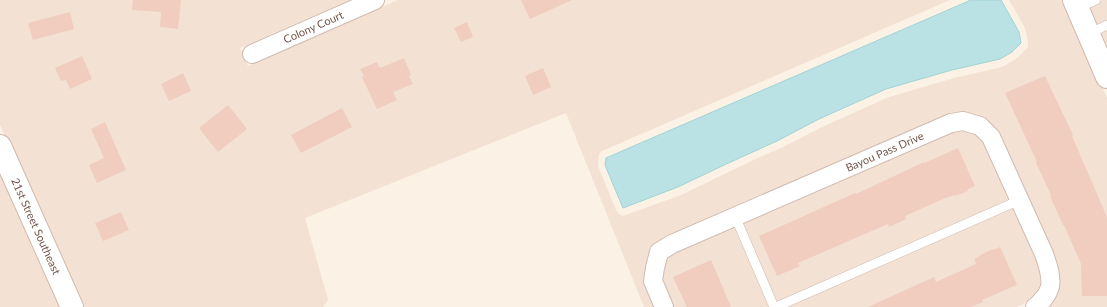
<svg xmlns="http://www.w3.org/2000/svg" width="1107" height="307" viewBox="0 0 1107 307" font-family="Lato,sans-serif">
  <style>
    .residential { fill: #f3e2d4 }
    .water { fill: #bae2e4; stroke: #a1d3d5 }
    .building { fill: #f0cdbe }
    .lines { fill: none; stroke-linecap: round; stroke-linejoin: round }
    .lane-casing { stroke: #cfbaaf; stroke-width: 10 }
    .street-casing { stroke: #cfbaaf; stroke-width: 20 }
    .secondary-casing { stroke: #d1b9ac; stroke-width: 24 }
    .lane { stroke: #fff; stroke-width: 9 }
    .street { stroke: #fff; stroke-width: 18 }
    .secondary { stroke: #fff; stroke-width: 22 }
    .labels { text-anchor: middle; stroke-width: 3; stroke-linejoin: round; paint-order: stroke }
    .street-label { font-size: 11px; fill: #73564b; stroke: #fef5eb }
  </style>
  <rect width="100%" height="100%" fill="#fbf1e5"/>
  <g class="residential">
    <path d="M0 0H350L240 48 248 66 398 0H950L602 151 599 154 598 166 616 210 619 214 623 216 681 195 762 156 781 148 822 127 889 97 954 78 1002 67 1016 59 1028 47V42L1025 28 1009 0H1065L1107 98V307H1049L1058 292V272L1052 250 999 134 985 119 981 117 961 112 947 114 667 235 654 244 651 249 646 266 644 279 645 284 655 307H644L566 113 305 218 328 300 323 307H82L0 125Z"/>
    <path d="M1083 0H1107V55Z"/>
    <path d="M964 130 976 134 984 143 1036 257 1040 272 1041 283 1035 295 1024 304 1017 307H673L662 280 663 270 666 259 676 252 954 132Z"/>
    <path d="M0 167 63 307H0Z"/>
  </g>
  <path class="water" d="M971 0H1001L1019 32 1021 43 1012 52 1000 59 952 70 886 89 819 119 777 141 722 166 678 187 623 208 605 165 606 158Z"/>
  <g class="building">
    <path d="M133 0H181L178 29 160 27 161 12 132 10Z"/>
    <path d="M521 0H572L530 19Z"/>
    <path d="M70 12 74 29 33 40 28 23Z"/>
    <path d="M467 22 473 37 461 42 454 28Z"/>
    <path d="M82 56 92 79 70 89 66 80 61 81 55 68Z"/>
    <path d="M404 58 411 75 409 76 413 84 393 92 397 100 377 109 362 77 364 76 360 69 377 62 380 68Z"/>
    <path d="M543 68 551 87 533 95 525 76Z"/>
    <path d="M183 73 191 91 169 101 161 84Z"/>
    <path d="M1045 76 1073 135 1072 136 1107 217V296H1082L1081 264 1064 225H1063L1050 196 1051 195 1036 163 1037 162 1005 93Z"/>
    <path d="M228 105 247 129 218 152 199 128Z"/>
    <path d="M342 108 352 127 301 153 291 135Z"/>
    <path d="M105 122 126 170 97 183 89 165 104 158 91 129Z"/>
    <path d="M958 148 975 186 968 189V191L955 196V195L948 197 905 216 906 219 889 227 888 224 798 263 800 266 777 276 759 236 855 193 856 194 924 162V163Z"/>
    <path d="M121 212 129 230 103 241 95 223Z"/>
    <path d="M1000 247 1017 285 982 300 983 302 971 307H868L934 277 936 282 976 264 974 259 980 256V255L993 249V250Z"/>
    <path d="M711 260 731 307H687L673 277Z"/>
  </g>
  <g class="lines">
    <g class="lane-casing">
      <g id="lane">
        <path d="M1078 8 1096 0"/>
        <path d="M1088 34 1107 25"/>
        <path d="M735 216 774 307"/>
        <path d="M776 307 1020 200"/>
      </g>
    </g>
    <g class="street-casing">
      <g id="street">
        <path id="s1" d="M252 54 375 0"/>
        <path id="s2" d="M664 307 653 281 655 268 659 252 672 244 951 123 963 121 980 126 991 137 1044 254C1047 263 1052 276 1050 286 1049 293 1041 303 1035 307"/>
      </g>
    </g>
    <g class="secondary-casing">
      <g id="secondary">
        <path d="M1074 0 1107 77"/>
        <path id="s3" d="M0 146 72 307"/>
      </g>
    </g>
    <use href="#lane" class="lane"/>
    <use href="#street" class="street"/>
    <use href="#secondary" class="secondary"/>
  </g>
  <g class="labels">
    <g class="street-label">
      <text dy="4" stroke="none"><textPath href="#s1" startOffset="67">Colony Court</textPath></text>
      <text dy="4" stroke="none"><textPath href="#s2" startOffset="305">Bayou Pass Drive</textPath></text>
      <text dy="4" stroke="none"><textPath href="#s3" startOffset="88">21st Street Southeast</textPath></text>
    </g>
  </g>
</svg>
